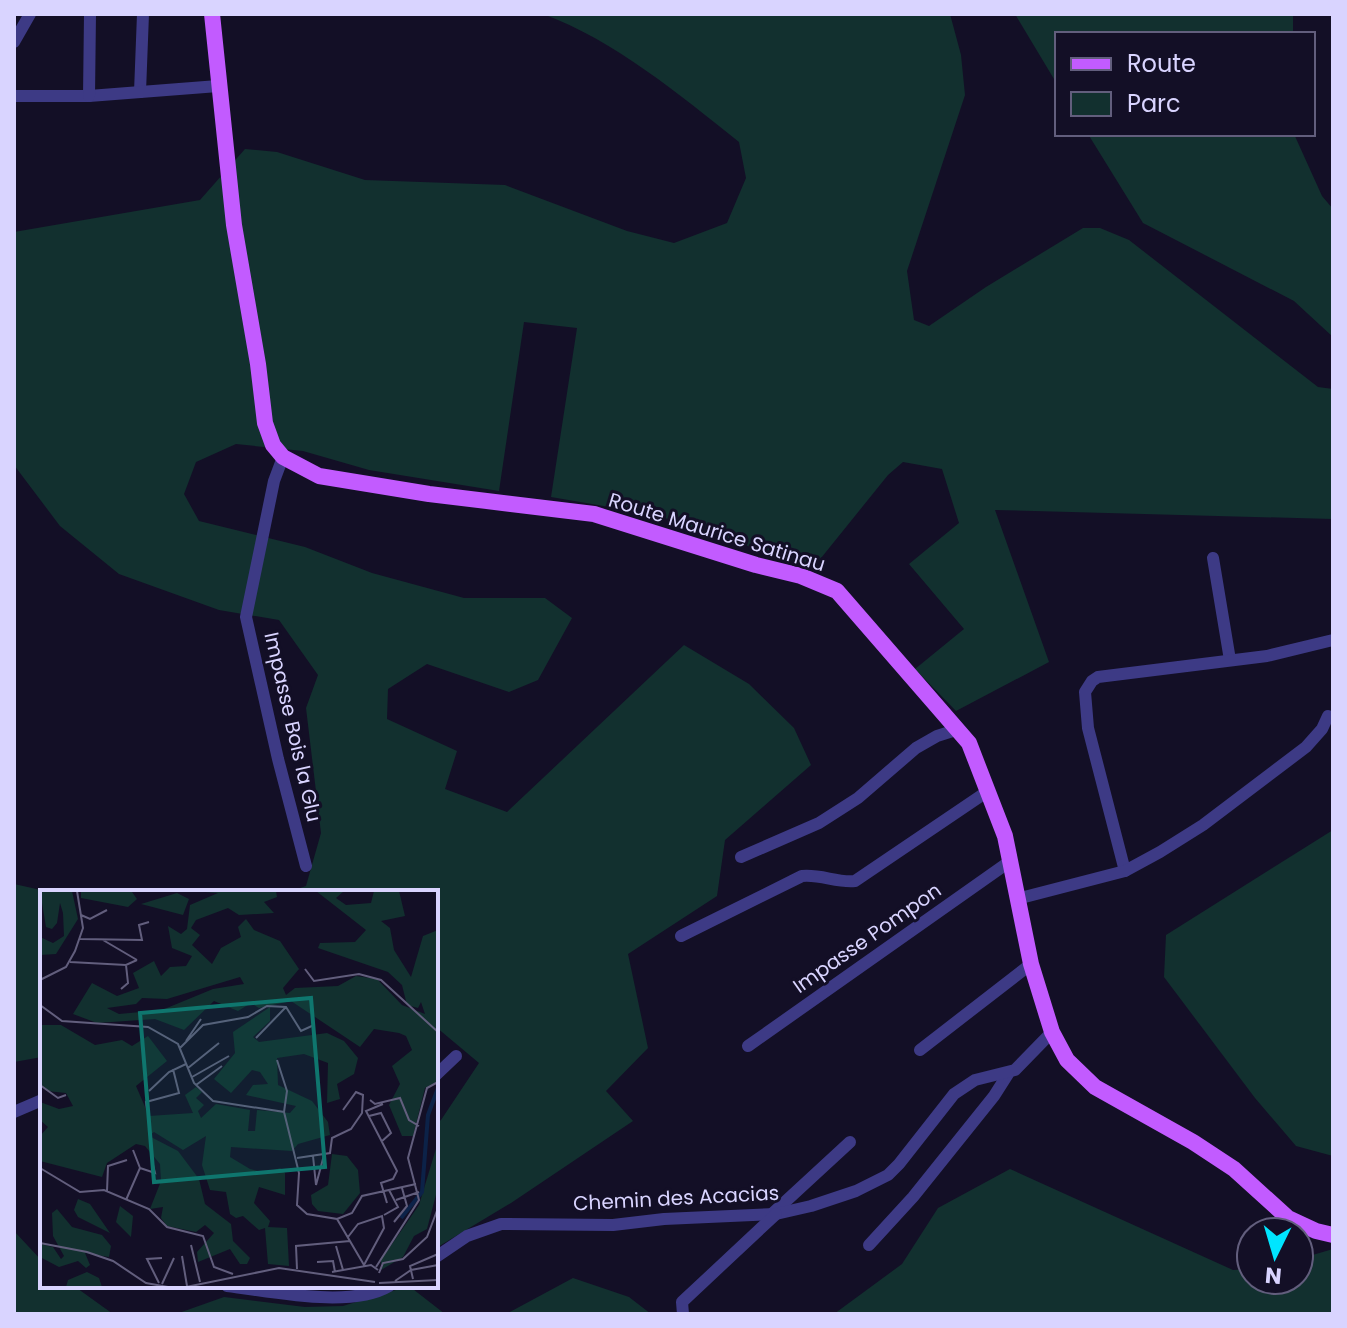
<svg xmlns="http://www.w3.org/2000/svg" width="1347" height="1328" viewBox="0 0 1347 1328" font-family="Poppins,sans-serif">
  <style>
    .green { fill: #12302f }
    .lines { fill: none; stroke-linecap: round; stroke-linejoin: round }
    .minor { stroke: #3d3a85; stroke-width: 12 }
    .major { stroke: #c25bff; stroke-width: 16 }
    .labels { text-anchor: middle; stroke-width: 6; stroke-linejoin: round; paint-order: stroke }
    .street-label { font-size: 20px; fill: #d9d4ff; stroke: #130f26 }
    .inset-river { fill: none; stroke: #0c2248; stroke-width: 4 }
    .inset-road { fill: none; stroke: #625e7d; stroke-width: 2 }
    .view { fill: #0f766e; fill-opacity: 0.15; stroke: #0f766e; stroke-width: 4 }
    .inset-edge { fill: none; stroke: #d9d4ff; stroke-width: 4 }
  </style>
  <rect width="100%" height="100%" fill="#130f26"/>
  <g class="green">
    <path d="M543 14H950L961 55 965 95 907 271 914 320 929 326 986 287 1083 228H1100L1129 240 1318 387 1333 389V519L995 510 1049 662 956 711 915 669 964 629 909 564 959 523 942 469 903 462 888 475 813 568 656 515 551 497 577 328 524 322 499 491 369 470 303 451 236 444 196 462 184 494 199 521 305 547 372 573 464 598H545L572 618 538 680 509 692 427 664 388 689 387 719 457 751 445 789 507 812 684 645 749 684 794 728 811 765 725 840 717 896 628 954 648 1048 606 1091 633 1121 511 1203 436 1248V1123L441 1120 479 1063 436 1027V892H288L306 886 321 833 306 708 318 675 279 620 219 610 119 574 60 526 14 465V232L200 200 245 149 277 152 365 180 505 185 627 231 674 243 727 223 746 178 739 142C680 95 614 40 543 14Z"/>
    <path d="M1015 14H1293V34H1057V84Z"/>
    <path d="M1088 134H1294L1322 196 1333 209V337L1294 301 1143 223Z"/>
    <path d="M1333 830V1156L1296 1146 1255 1098 1164 977 1166 935Z"/>
    <path d="M14 884 50 892H42V1057L14 1062Z"/>
    <path d="M1010 1169 1233 1270 1251 1269V1280H1299V1259L1333 1249V1314H834L902 1264 938 1208Z"/>
    <path d="M14 1231 42 1261V1286H74L113 1314H14Z"/>
    <path d="M573 1278 629 1297 651 1314H506Z"/>
    <path d="M409 1286 445 1314H176L224 1297 305 1307 343 1306Z"/>
  </g>
  <g class="lines">
    <g class="minor">
      <path d="M14 42 30 14"/>
      <path d="M140 92 143 14"/>
      <path d="M14 96H89L218 86"/>
      <path d="M89 96 90 14"/>
      <path d="M283 457 274 481 246 617 278 759 306 866"/>
      <path d="M1213 558 1230 660"/>
      <path d="M741 857 819 823 858 798 916 748 937 736 959 729"/>
      <path d="M1125 871 1088 728 1085 692 1092 681 1098 677 1267 656 1333 640"/>
      <path d="M1017 899 1125 871 1160 852 1203 825 1306 747 1322 729 1328 716"/>
      <path d="M681 936 802 876C821 874 837 883 855 881L988 791"/>
      <path d="M748 1046 1009 862"/>
      <path d="M920 1050 1031 964"/>
      <path d="M436 1075 456 1056"/>
      <path d="M14 1112 42 1100"/>
      <path d="M773 1213 850 1142"/>
      <path d="M869 1245 913 1197 994 1096 1008 1074"/>
      <path d="M436 1257 467 1236 501 1224 613 1225 664 1219 776 1214 811 1206 856 1191 888 1175 899 1164 954 1094 975 1080 1015 1070 1052 1032"/>
      <path d="M227 1286C271 1291 350 1309 389 1286"/>
      <path d="M683 1314 682 1302 776 1214"/>
    </g>
    <path class="major" d="M212 14 234 225 258 364 265 423 273 445 283 457 319 476 429 494 594 514 756 565 801 576 837 591 969 743 1005 836 1031 964 1052 1032 1067 1060 1095 1087 1193 1142 1234 1169 1288 1218 1316 1231 1333 1235"/>
  </g>
  <g class="labels">
    <g class="street-label">
      <text transform="translate(717 532) rotate(17)" y="7">Route Maurice Satinau</text>
      <text transform="translate(293 727) rotate(77)" y="7">Impasse Bois la Glu</text>
      <text transform="translate(867 938) rotate(-35)" y="7">Impasse Pompon</text>
      <text transform="translate(676 1198) rotate(-3)" y="7">Chemin des Acacias</text>
    </g>
  </g>
  <g transform="translate(40 890)">
    <rect width="398" height="398" fill="#130f26"/>
    <path d="M0 1H32L38 29 16 64 0 65V47L13 53 24 46 23 23 20 13 17 33 12 39 6 37ZM41 1 92 2 97 9 88 17 41 8ZM152 1H236L237 7 224 12 234 23 199 25 188 18 156 30 151 38 160 45 152 55 172 74 181 58 201 47 198 37 206 29 214 40 240 51 259 79 243 98 246 105 255 98 298 96 316 86 337 89 362 115 385 124 381 112 378 118 367 115 362 95 348 82 278 58 280 53 315 52 326 40 276 1H304L296 8 306 15 331 13 334 1H359L365 26 341 31 350 38 354 60 371 87 383 46 398 40V191L385 198 373 246H362L349 215 360 194 352 176 372 160 366 146 359 143 334 139 320 157 251 111 219 118 211 113 198 121 174 111 144 140 115 129 57 133 33 124 52 93 77 106 99 98 93 83 114 71 121 86 130 77 146 76 152 66 132 58 128 36 141 44 147 39 150 15 178 3ZM200 87 204 94 173 99 122 120 79 124 67 118 96 114 102 108 127 109ZM137 3 149 9 143 25 101 14ZM230 117V131L213 147 219 152 287 143 304 151 318 168 314 184 297 194 300 209 287 213 288 173 264 164 237 168 238 195 272 211 288 232 290 245 258 254 252 261 191 257 190 267 210 279 226 283 240 278 245 283V305L219 297 214 313 230 331 228 337 247 338 249 376 228 374 225 338 219 340 203 326 196 328 190 324 186 302 170 300 162 275 166 246 143 260 114 242 109 246 138 261 159 289 165 314 191 334 193 351 210 368 207 374H200L190 359 158 372 157 362 174 343 165 335 156 342 127 336 121 328 123 317 110 319 121 291 120 274 105 256 96 254 67 273 62 287 0 271V246L8 237 0 230V212L19 219 33 216 26 203 7 201 0 194V135H21L55 155 82 150 92 156 108 146 127 171 96 196 109 226 153 223 145 205 156 197 162 202 156 208 164 215 158 221 161 228 176 214 210 220 208 241H215L217 220 250 223 256 216 206 205 213 195 228 194 220 182 212 180 191 203 174 189 195 163 193 142ZM398 252V297L387 339 374 346 363 367 341 380V370L379 315ZM292 264 307 266 318 280 320 303 303 324 278 321 272 314 271 305 288 295ZM38 309 50 314 70 343 38 327 34 320ZM80 316 93 326 91 347 76 332ZM17 319 32 337 62 345 71 356 69 367 45 363 50 375 46 378 38 371 19 377 0 367V354L13 357 21 369 24 366 13 346 12 323ZM47 382 59 388 62 397H26L28 390Z" fill="#12302f" fill-rule="evenodd"/>
    <path class="inset-river" d="M361 328 382 302 388 225 398 198"/>
    <path class="inset-road" d="M41 25 50 29 67 20M40 49 102 50 99 35 109 32M63 50 97 70M30 72 86 75 97 70M265 79 274 91 319 84 341 90 398 142M0 90 26 77 35 61 43 38 37 1M81 99 88 93 86 75M0 115 22 131 108 137 138 154 154 193 173 211 244 222 259 283 257 315 267 324 297 329 324 375M216 148 246 117M146 151 161 129M140 158 163 135 208 127 227 116 246 117 261 141 274 135M237 170 247 201 244 222M148 178 179 153M152 187 189 166M0 195 18 208 26 205M156 195 182 176M109 201 129 182 146 174M330 210 335 214 360 208 369 230 379 236M343 214 326 221 357 281 353 289 341 293 347 313M107 219 106 212 139 203 133 179M329 226 341 223 351 243 341 252M273 266 276 295 284 265M257 268 290 263 292 248 311 239 322 223 323 205 316 202 303 220M0 278 40 302 64 300 109 319 127 337 163 346 174 377 193 384M100 278 115 283 112 271M67 301 68 276 87 270M86 310 100 278 93 260M356 310 379 302M344 325 358 317 349 300M297 329 312 323 322 306 376 294M354 332 367 316 362 298M308 347 318 334 342 326 344 338 324 375M0 353 47 362 73 371 106 393 128 397M151 355 160 392M296 356 303 380M142 366 147 396M277 372 293 371 295 382M336 377 379 310 368 268 387 198 398 192M257 379 256 356 310 351M292 382 331 375 338 380M339 383 343 373 363 369 387 347 398 318M373 389 370 376 398 364M355 391 371 380 398 375M119 393 107 369 122 368M339 393 398 390M122 394 134 368M146 397 239 378 335 392"/>
    <path class="view" d="M271 108 285 277 114 292 100 123Z"/>
    <rect width="398" height="398" class="inset-edge"/>
  </g>
  <rect width="1347" height="1328" fill="none" stroke="#d9d4ff" stroke-width="32"/>
  <rect x="1055" y="32" width="260" height="104" fill="#130f26" stroke="#625e7d" stroke-width="2"/>
  <rect x="1071" y="58" width="40" height="12" fill="#c25bff" stroke="#625e7d" stroke-width="2"/>
  <text x="1127" y="72" font-size="24" fill="#d9d4ff">Route</text>
  <rect x="1071" y="92" width="40" height="24" fill="#12302f" stroke="#625e7d" stroke-width="2"/>
  <text x="1127" y="112" font-size="24" fill="#d9d4ff">Parc</text>
  <g transform="translate(1275 1256) rotate(185)"><circle r="38" fill="#130f26" stroke="#625e7d" stroke-width="2"/>
  <path d="M0-6L14 30L0 20L-14 30Z" fill="#00e5ff"/>
  <text y="-12" font-size="22" font-weight="bold" text-anchor="middle" fill="#d9d4ff">N</text>
  </g>
</svg>
